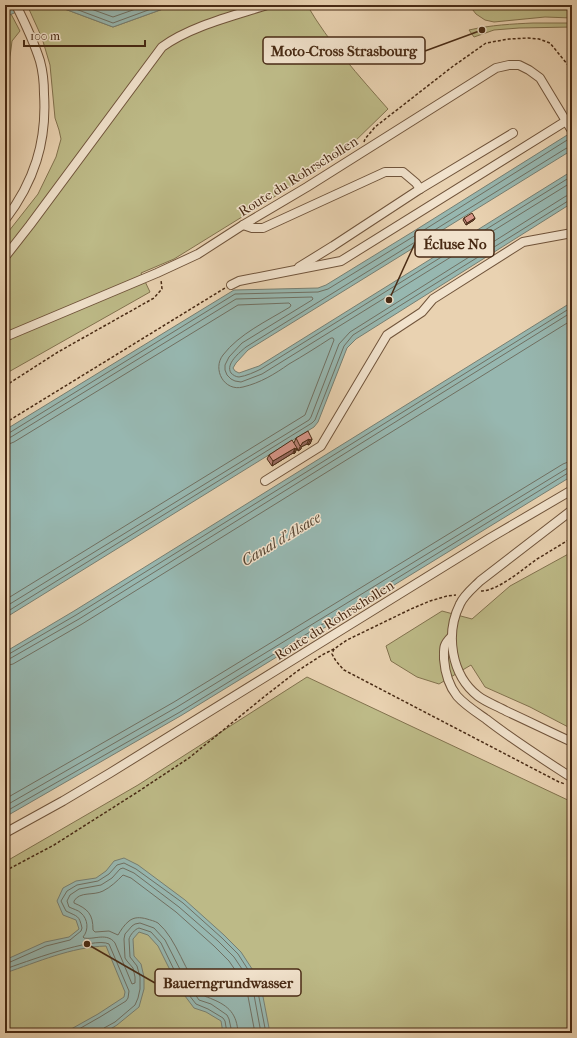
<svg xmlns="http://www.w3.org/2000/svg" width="577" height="1038" viewBox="0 0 577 1038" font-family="'IM FELL French Canon',serif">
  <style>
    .green { fill: #bdba87; stroke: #82724e }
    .water { fill: #97b7b0; stroke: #777f72 }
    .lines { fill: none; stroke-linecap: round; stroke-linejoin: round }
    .shore { stroke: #707062; stroke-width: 1 }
    .minor-casing { stroke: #70543b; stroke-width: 10 }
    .path { stroke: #482a14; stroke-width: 1.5; stroke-dasharray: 3 2; stroke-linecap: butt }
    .minor { stroke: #f1e2cc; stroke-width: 8 }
    .wall { fill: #b98176; stroke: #482a14 }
    .shaded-wall { fill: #966960; stroke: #482a14 }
    .building { fill: #d79689; stroke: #482a14 }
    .labels { text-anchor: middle; stroke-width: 3; stroke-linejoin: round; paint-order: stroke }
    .street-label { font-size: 14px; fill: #482a14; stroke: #f1e2cc }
    .water-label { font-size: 15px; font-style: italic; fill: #584633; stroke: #f1e2cc }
    .leader { fill: none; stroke: #482a14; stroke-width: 1.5 }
    .callout-dot { fill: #482a14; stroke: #f1e2cc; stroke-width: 1.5 }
    .callout { fill: #f1e2cc; stroke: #482a14; stroke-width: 1.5 }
    .callout-label { font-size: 15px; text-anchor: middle; font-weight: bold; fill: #482a14 }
  </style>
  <rect width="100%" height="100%" fill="#e9d2b1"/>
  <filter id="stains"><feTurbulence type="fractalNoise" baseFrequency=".005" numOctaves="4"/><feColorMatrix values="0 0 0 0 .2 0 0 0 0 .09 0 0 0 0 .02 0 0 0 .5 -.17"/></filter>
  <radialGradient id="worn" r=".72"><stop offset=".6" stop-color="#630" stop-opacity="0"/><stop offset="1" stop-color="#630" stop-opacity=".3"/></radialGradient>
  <g class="green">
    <path d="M37 5H54L113 27 174 5H307C329 43 359 76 388 109L350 146 271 199 174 259 141 273 150 292 5 374V236L38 194 56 157 61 139 59 130 55 118 50 65 42 38 28 7Z"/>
    <path d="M469 5H572V18L545 17 494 22 485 20 476 14Z"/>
    <path d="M11 14 20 31 12 41 10 57 9 92 5 93V17Z"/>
    <path d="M533 23H572V27L519 28 494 30 474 37 469 30C491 25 512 24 533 23Z"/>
    <path d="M572 552V729L530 707 485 687 471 665 439 684 417 677 391 661 386 646 442 611 472 619 510 586Z"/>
    <path d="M307 677 572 802V1033H5V862L138 785Z"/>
  </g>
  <g class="water">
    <path d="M5 5H37L28 7 5 17Z"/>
    <path d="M54 5H174L113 27Z"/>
    <path d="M572 132V150L248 350 236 363 233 368 235 371 239 373 259 366 572 171V203L356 339 347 348 318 422 314 427 5 618V430L234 290 318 288 326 285 414 231Z"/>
    <path d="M572 302V476L182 715 5 817V652L74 611Z"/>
    <path d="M124 858 138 865 185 900 224 935 241 952 260 981 270 1033H223L221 1021 206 1012 194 1008 179 988 158 946 148 935 139 932 133 939 134 956 141 964 144 977V989L139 1007 117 1025 104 1033H64L98 1014 124 997 125 992 106 946C71 947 38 962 5 973V960L45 942 69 937 79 929 76 920 63 915 57 901 63 888 76 881 96 878 106 871 114 861Z"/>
  </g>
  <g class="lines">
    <g class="shore">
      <path d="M65 5 113 23 162 5"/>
      <path d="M80 5 113 17 147 5"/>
      <path d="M572 147H569L565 149 246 347C240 352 225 364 231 373 233 375 236 377 239 377 246 376 255 372 261 369L572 176"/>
      <path d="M5 433H9L235 294 318 292 328 289 416 235 572 137"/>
      <path d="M5 438 11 437 236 299 312 297 313 299 312 300 242 343 229 357 225 365V370L227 375 231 379 235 381 241 382 262 374 572 182"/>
      <path d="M5 444H9L14 442 238 305 289 303 291 305 290 307C267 321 239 334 223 355 212 369 224 392 243 387 260 383 275 374 289 364 303 356 317 347 331 338H333L334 340 305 415 5 600"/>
      <path d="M5 607 309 420 311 417 339 344 350 332 566 196 572 195"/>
      <path d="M5 613 312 423 315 420 344 346 353 335 568 201 572 200"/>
      <path d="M5 655 9 654 76 615 572 307"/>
      <path d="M5 660 11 658 79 619 572 312"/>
      <path d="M5 666 13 664 82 624 572 320"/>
      <path d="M5 799 174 702 563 464 568 462 572 461"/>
      <path d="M5 806 177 707 566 469 572 467"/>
      <path d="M5 812 180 712 568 473 572 472"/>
      <path d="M5 964 8 963 46 946 70 940 81 931 82 928C79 915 78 917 66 911L61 901 67 891 77 885 98 881 109 874 117 865 124 863 136 869 183 903 222 938 238 954 256 982 266 1033"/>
      <path d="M5 969C23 963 94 936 109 944L129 991 128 998 126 1001 100 1017 72 1033"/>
      <path d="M102 1033 103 1030 104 1028 115 1022 135 1005 138 998 140 989V977L137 966 130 957 129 939C130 935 135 929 139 928L151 932 161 943 182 986 196 1004 208 1009 223 1018 225 1021 227 1033"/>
      <path d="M232 1033 229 1019 227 1015 211 1004 199 1000 187 983 165 940 154 928 140 923 135 924 132 926 125 934 124 939 125 958 127 961 133 968 135 977V983L132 984 115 943C107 932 94 940 84 938L83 937C89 930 88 919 81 913 78 910 73 909 69 907L67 901 70 895 79 889 101 885 112 878 120 869 123 868 134 873 179 907 218 941 234 957 252 984 261 1033"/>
      <path d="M238 1033C237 1014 229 1006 212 999 208 997 204 997 202 993 185 973 177 939 158 923 155 921 150 920 147 919 140 917 134 917 129 921 124 925 121 930 118 935L109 931 95 932 93 930C93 914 88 909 74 903V901C80 891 93 896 103 891 111 887 117 881 123 875L131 878 176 912 214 946 229 961 246 986 255 1033"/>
    </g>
    <g class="minor-casing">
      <g id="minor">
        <path d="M5 220C34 182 47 142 44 94 44 84 43 72 40 61 34 42 25 23 16 5"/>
        <path d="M243 225 252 228H263L385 172H403L416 183 420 189"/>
        <path d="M5 257 30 225 162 47C191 26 233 16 267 5"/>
        <path d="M299 267 333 246 420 189 513 133"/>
        <path d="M231 285 239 281 341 261 566 121"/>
        <path d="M5 337 157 273 198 254 243 225 307 187 496 68 509 65H519L529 70 540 78 572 131"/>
        <path d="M265 481 321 446 387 335 422 312 433 299 523 242 572 233"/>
        <path d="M572 510 480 581C473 588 464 595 460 604 445 634 451 675 478 696 486 702 497 706 506 711 528 721 550 732 572 742"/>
        <path d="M451 637C443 645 444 648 444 659 445 672 449 686 457 696 465 705 476 712 486 719 513 740 543 759 572 778"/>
        <path d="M5 833 63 801 110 773 490 538 572 490"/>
      </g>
    </g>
    <g class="path">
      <path d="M364 142 365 139 375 127 452 67 486 43 509 39 528 38 539 39 550 43 572 70"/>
      <path d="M5 386 58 352 154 298 162 289 161 280"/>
      <path d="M5 423 225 288"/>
      <path d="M481 591C498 591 523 569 537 559 549 552 560 545 572 538"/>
      <path d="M334 649 332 654 336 661 344 670 559 782 565 784"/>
      <path d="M5 871 54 845 136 793 189 758 265 696 296 672 322 655 334 649 347 640 411 609 430 601 447 596 456 595"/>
    </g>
    <use href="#minor" class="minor"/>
  </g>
  <g class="wall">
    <path d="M464 218H475L474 220 466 225 463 220Z"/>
    <path d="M296 438 312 439 310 444 308 445 307 444 301 447V449L298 451 297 448 295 453 294 454 293 453 272 466 267 459 269 455 294 443Z"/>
  </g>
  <g class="shaded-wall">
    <path d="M475 218 474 220 466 225 467 223Z"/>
    <path d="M309 439 307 444 301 447V449L298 451 302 443Z"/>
    <path d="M312 439 310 444 308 445 310 440Z"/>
    <path d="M295 448 293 453 272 466 273 461Z"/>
    <path d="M297 448 295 453 294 454 295 449Z"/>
  </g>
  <g class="building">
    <path d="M472 213 475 218 467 223 464 218Z"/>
    <path d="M308 431 312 439 310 440 309 439 302 443V444L300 446 296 438Z"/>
    <path d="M292 440 297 448 295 449V448L273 461 269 455Z"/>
  </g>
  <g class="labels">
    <g class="street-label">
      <text transform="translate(298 176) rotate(-32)" y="5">Route du Rohrschollen</text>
      <text transform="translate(334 620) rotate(-32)" y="5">Route du Rohrschollen</text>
    </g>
    <g class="water-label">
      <text transform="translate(281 539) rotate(-31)" y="5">Canal d'Alsace</text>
    </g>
  </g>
  <path class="leader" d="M482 30L425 51M389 300L415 243M87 944L155 983"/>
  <g class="callout-dot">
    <circle cx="482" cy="30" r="4"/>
    <circle cx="389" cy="300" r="4"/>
    <circle cx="87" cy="944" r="4"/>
  </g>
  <g class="callout">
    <rect x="263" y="37" width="162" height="27" rx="4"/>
    <rect x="415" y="230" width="79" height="27" rx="4"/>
    <rect x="155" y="969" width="146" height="27" rx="4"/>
  </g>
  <g class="callout-label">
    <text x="344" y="56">Moto-Cross Strasbourg</text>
    <text x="455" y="249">Écluse No</text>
    <text x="228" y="988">Bauerngrundwasser</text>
  </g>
  <rect width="577" height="1038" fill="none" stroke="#e9d2b1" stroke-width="20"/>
  <rect x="6" y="6" width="565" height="1026" fill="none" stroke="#482a14" stroke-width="2"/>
  <rect x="10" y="10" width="557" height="1018" fill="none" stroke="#482a14"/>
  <path d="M24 40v6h121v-6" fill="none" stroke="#482a14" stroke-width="2"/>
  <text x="30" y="40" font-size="12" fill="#482a14" stroke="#f1e2cc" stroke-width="3" paint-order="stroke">100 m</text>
  <rect width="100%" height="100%" filter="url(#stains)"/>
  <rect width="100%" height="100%" fill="url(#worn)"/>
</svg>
